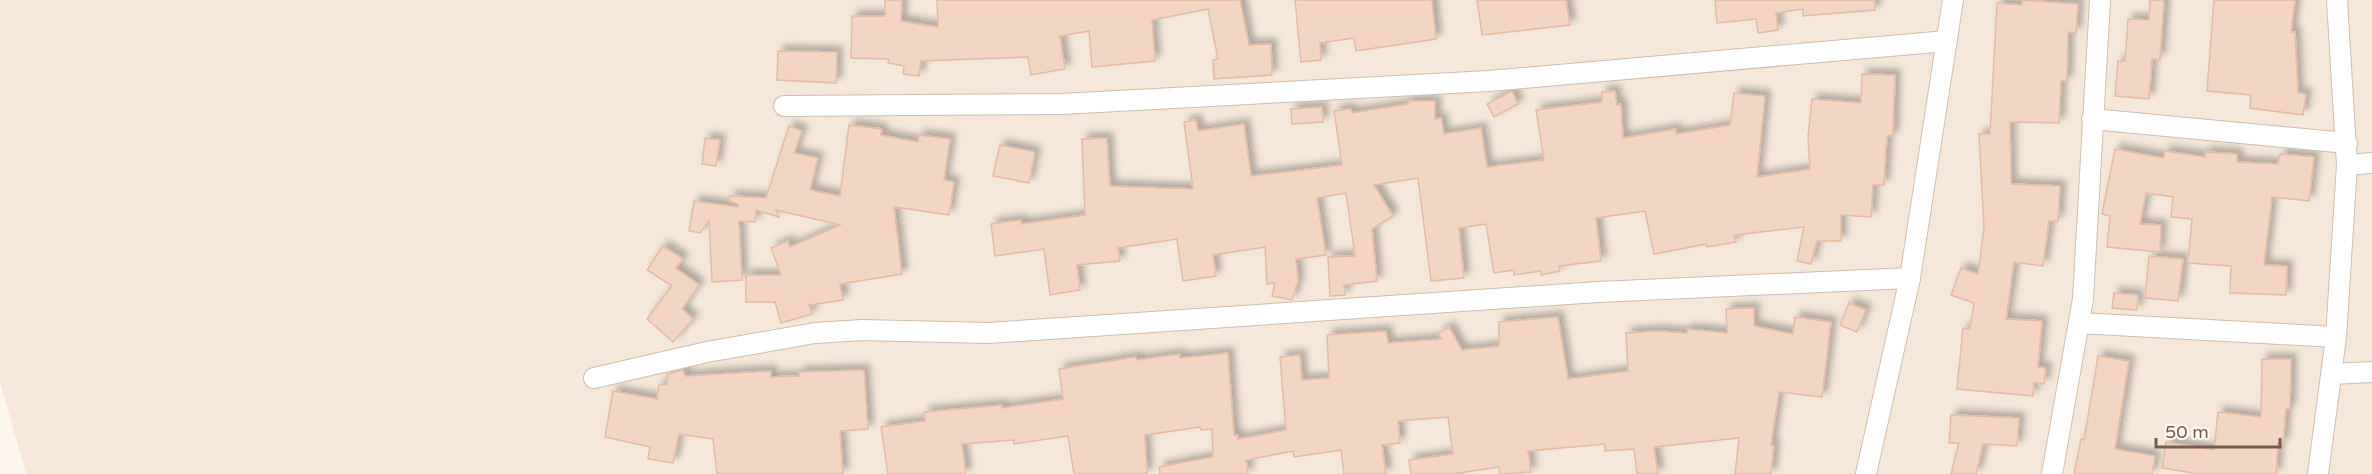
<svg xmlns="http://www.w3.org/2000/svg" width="2372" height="474" viewBox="0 0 2372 474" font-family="'Varela Round',sans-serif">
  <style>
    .residential { fill: #f5e8da }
    .building { fill: #f3d5c3; stroke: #e6bba3; stroke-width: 1.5; filter: url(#shadow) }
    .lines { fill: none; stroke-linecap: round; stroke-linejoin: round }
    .minor-casing { stroke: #d1beb0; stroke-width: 22 }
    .minor { stroke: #fff; stroke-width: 20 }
  </style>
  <defs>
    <filter id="shadow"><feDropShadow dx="5.5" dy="-5.5" stdDeviation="3" flood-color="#0004"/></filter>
  </defs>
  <rect width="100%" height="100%" fill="#fdf6ec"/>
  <path class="residential" d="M0 0H2372V474H26L0 383Z"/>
  <g class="building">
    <path d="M885 0H902L901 21 938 27 937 0H1240L1249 45 1271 44 1272 75 1214 79 1213 60 1218 59 1208 9 1152 20 1155 61 1092 67 1089 31 1060 36 1065 69 1031 75 1028 57 921 61 919 76 903 74 904 66 888 63 889 59 851 58 852 16H885Z"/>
    <path d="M1295 0H1432L1436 39 1356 51 1354 38 1320 43 1321 60 1301 62Z"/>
    <path d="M1477 0H1566L1570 25 1482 35Z"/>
    <path d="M1715 0H1875V10L1803 16V9L1776 13 1778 30 1758 33 1756 19 1717 23Z"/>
    <path d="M2022 0 2078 4 2076 33 2068 32 2067 81H2061L2059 123 2010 122 2011 184 2060 186 2058 221H2049L2043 266 2014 262 2006 319 2042 321 2038 367 2046 368 2044 384 2034 383 2033 396 1957 389 1963 328 1970 329 1974 303 1951 295 1961 268 1978 274 1984 228 1979 134H1990L1997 3 2022 5Z"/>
    <path d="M2150 0H2164L2160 59H2152L2149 99 2115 96 2118 61H2125L2128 19 2149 20Z"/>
    <path d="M2214 0H2295L2291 32H2295L2298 93 2306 94 2303 115 2250 108 2251 95 2207 91Z"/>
    <path d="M778 51 837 52 836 83 777 80Z"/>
    <path d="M1862 74 1895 75 1893 136H1887L1884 185H1873L1871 217 1841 215V241H1817L1811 264 1797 261 1804 227 1734 235 1736 242 1707 247 1706 244 1654 254 1645 211 1596 218 1601 261 1559 266 1560 271 1541 275V271L1514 275V270L1494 273 1486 224 1459 228 1464 278 1431 281 1418 178 1374 185 1393 216 1372 229 1377 281 1344 285 1345 295 1330 296 1328 257 1355 256 1346 193 1317 198 1326 255 1296 259 1298 281 1292 300 1272 296 1275 283 1267 284 1265 247 1213 255 1216 276 1183 281 1177 239 1118 248 1120 261 1077 265 1080 290 1050 295 1044 249 995 256 991 224 1021 220V224L1085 215 1082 139 1107 138 1110 186 1193 189 1184 122 1196 120 1198 131 1244 124 1251 176 1342 165 1334 111 1351 109 1352 113 1408 104V101H1435V119L1441 118 1444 134 1481 128 1487 167 1544 160 1536 110 1602 102V92L1615 91 1617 105 1621 104 1623 138 1676 129V134L1730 125 1734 93 1765 96 1757 177 1810 169 1808 137 1812 99 1861 103Z"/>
    <path d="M1512 91 1518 104 1494 117 1487 104Z"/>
    <path d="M1322 107 1323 122 1292 124 1291 109Z"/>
    <path d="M849 125 882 129 881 135 918 142 919 135 950 139 944 180 954 182 949 215 894 207 902 274 840 284 843 300 809 305 812 314 781 323 775 302H746V275H781L771 248 788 241 790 247 840 225 776 210 779 217 756 210 755 222 739 221 742 280 712 282 709 221 700 233 689 231 694 201 738 207V204L729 201 730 196 766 198 789 126 802 131 794 153 818 158 810 190 840 196Z"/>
    <path d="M705 138 720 140 716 166 702 164Z"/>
    <path d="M1000 145 1035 152 1029 183 993 176Z"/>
    <path d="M2115 149 2164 158 2165 151 2205 157V152L2237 154V162L2278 164 2280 154 2314 157 2309 201 2272 197 2264 265 2287 266 2286 295 2230 293 2231 266 2188 263 2192 219 2171 217 2173 197 2146 193 2140 224 2161 225 2160 252 2107 247 2110 216 2102 214Z"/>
    <path d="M663 246 683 259 676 268 699 285 682 309 693 319 673 342 647 319 672 286 647 270Z"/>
    <path d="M2149 256 2183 259 2178 301 2145 298Z"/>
    <path d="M2114 293 2138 295 2137 310 2112 308Z"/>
    <path d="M1849 303 1866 310 1857 332 1840 325Z"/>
    <path d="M1754 308V326L1793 334 1795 317 1831 322 1822 397 1779 392 1771 445H1774L1771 474H1735L1739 438 1654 447 1658 474H1637L1634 449 1605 451V444L1528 451 1531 472 1500 474 1499 467 1452 474H1411L1409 460 1453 454 1448 417 1398 421 1400 443 1382 445 1386 474H1344L1341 450 1294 457 1293 451 1246 460 1248 474H1160L1159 467 1213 457 1212 429 1201 430 1200 427 1145 435 1147 474H1074L1068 436 1014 444V440L962 444 966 474H888L881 427 925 421 924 412 1002 405V408L1063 399 1059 369 1136 357 1137 360 1180 354V358L1228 353 1234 435H1238V439L1286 430 1280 357 1300 355 1302 380 1329 378 1327 335 1386 331 1388 343 1441 339 1438 333 1449 327 1462 350 1499 346V322L1558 317 1568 379 1628 371 1626 333 1657 331 1687 333V329L1727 333 1726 309Z"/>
    <path d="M2098 356 2129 361 2115 449 2155 456 2152 474H2074L2081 439 2084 440Z"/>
    <path d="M2262 359H2291L2290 409H2286L2283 444 2278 443 2276 474H2199L2162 468 2166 442 2214 450 2218 412 2261 417Z"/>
    <path d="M683 370 685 376 771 371V377L799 376V372L864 370 868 429 840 431 843 474H717L713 439 679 434 673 463 648 459 650 447 605 437 613 391 657 399 659 384 667 385V374Z"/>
    <path d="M1951 415 2019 418 2017 446 1983 444 1976 474H1951L1959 443H1949Z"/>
  </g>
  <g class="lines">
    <g class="minor-casing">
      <g id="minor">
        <path d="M784 106 1061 104 1489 81 1947 41"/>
        <path d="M2092 119 2347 143"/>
        <path d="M2347 165 2372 163"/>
        <path d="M2079 323 2336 337"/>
        <path d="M2332 374 2372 372"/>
        <path d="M594 378 707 352 815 333 862 330 988 333 1598 292 1910 278"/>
        <path d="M1866 474 1910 278 1953 0"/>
        <path d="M2052 474 2083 299 2100 0"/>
        <path d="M2318 474 2336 337 2347 165 2337 0"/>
      </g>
    </g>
    <use href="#minor" class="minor"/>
  </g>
  <path d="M2156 438v9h124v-9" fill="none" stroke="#7a5c4d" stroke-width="3"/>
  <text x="2165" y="438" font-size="18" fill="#7a5c4d" stroke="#fffaf3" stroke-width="4.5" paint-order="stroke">50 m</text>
</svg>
